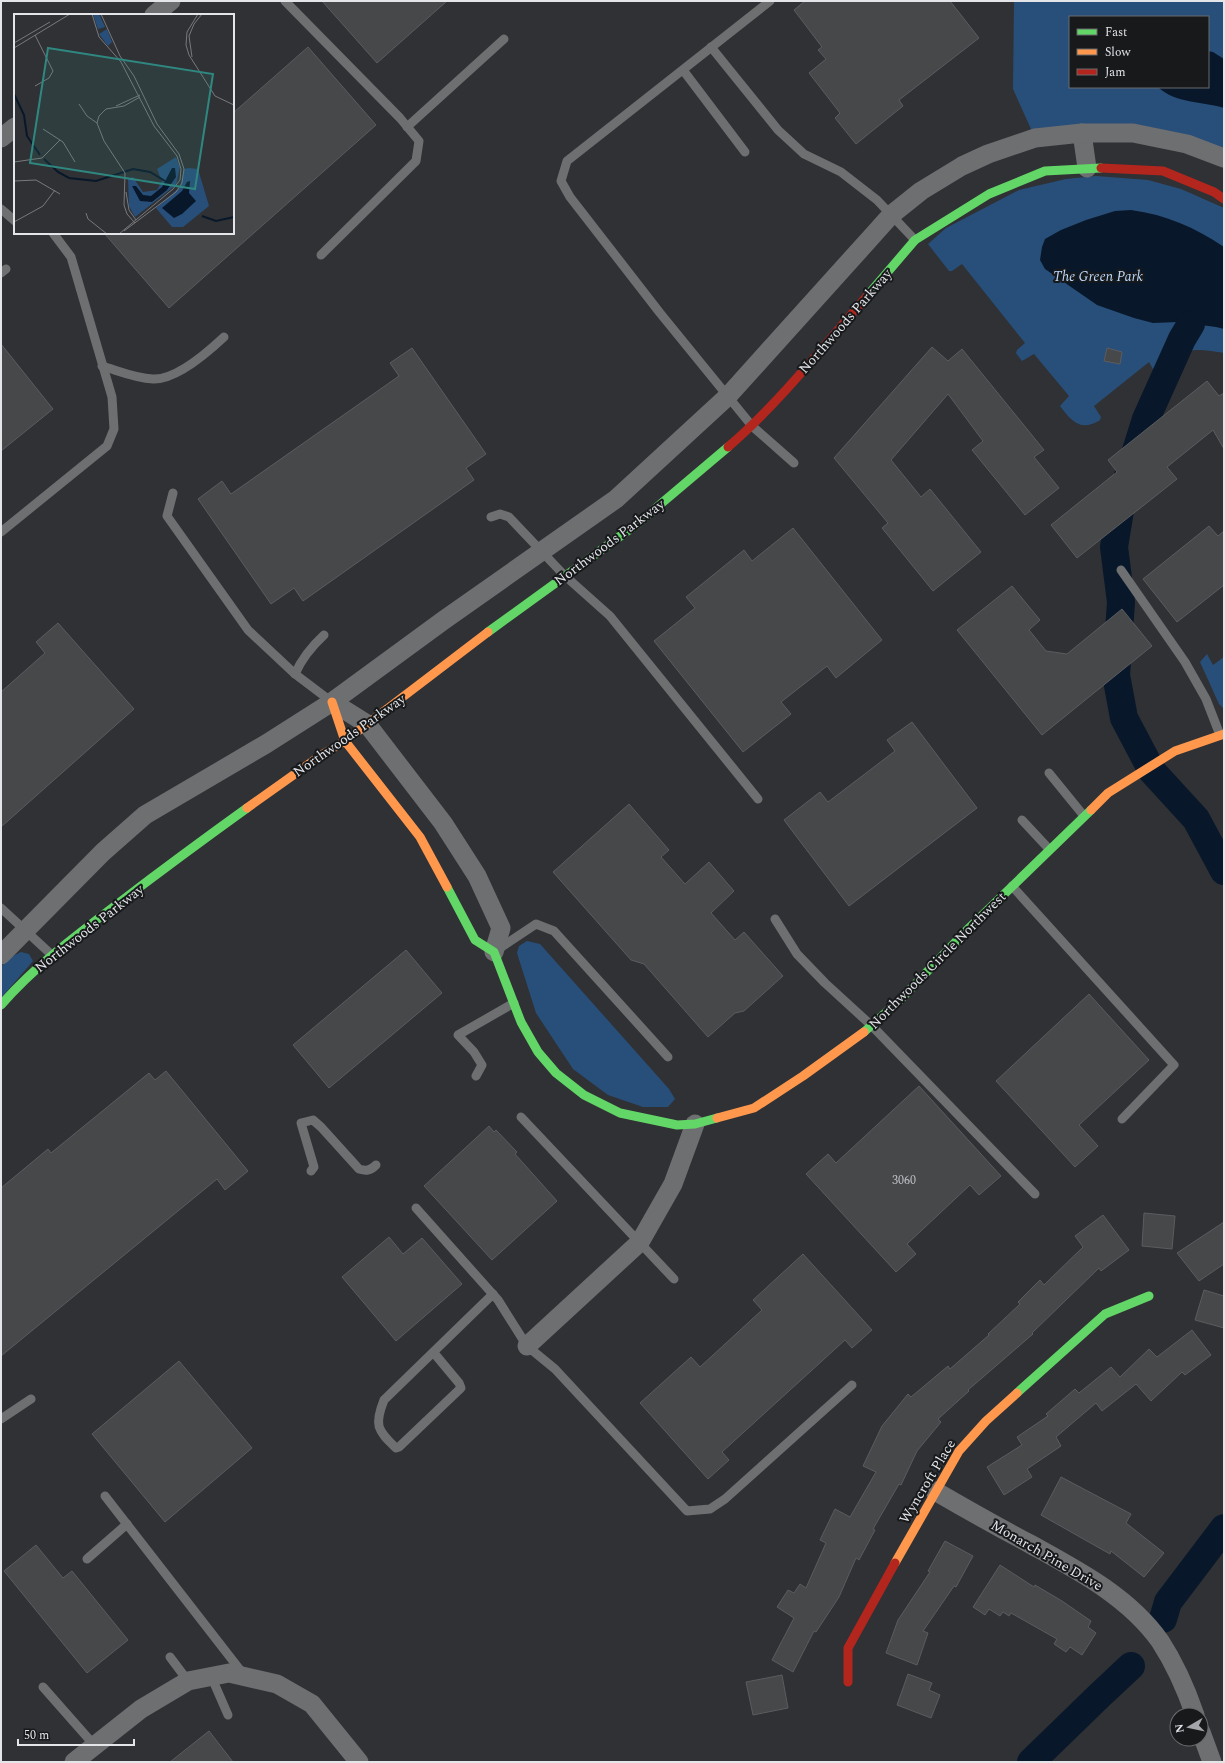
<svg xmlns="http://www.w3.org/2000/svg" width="1225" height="1763" viewBox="0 0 1225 1763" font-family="Spectral,serif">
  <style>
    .green { fill: #284f7a; fill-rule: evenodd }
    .water { fill: #08182a }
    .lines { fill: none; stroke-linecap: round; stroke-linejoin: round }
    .river { stroke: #08182a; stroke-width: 28 }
    .building { fill: #46484a; stroke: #5b5c5f }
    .lane { stroke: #6e6f71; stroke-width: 9 }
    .street { stroke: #6e6f71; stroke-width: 19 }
    .fast { stroke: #63d668; stroke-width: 9 }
    .slow { stroke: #ff974d; stroke-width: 9 }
    .jam { stroke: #b3261e; stroke-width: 9 }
    .labels { text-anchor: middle; stroke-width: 4; stroke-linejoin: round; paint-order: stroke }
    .number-label { font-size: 12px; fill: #bcbec1 }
    .park-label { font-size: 14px; font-style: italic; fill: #bbd9fd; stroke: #17191b }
    .street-label { font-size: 14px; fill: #e3e5e9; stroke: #17191b }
    .inset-river { fill: none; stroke: #08182a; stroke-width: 2 }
    .inset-road { fill: none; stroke: #77797c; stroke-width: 1 }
    .view { fill: #2f8780; fill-opacity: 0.15; stroke: #2f8780; stroke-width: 2 }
    .inset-edge { fill: none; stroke: #e3e5e9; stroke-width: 2 }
  </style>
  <rect width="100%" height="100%" fill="#2f3134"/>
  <g class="green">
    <path d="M1014 1H1224V158L1187 144 1035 138 1013 89ZM1070 17H1208V87H1070Z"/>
    <path d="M1096 176 1148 180 1181 189 1224 208V353C1187 347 1187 349 1158 371H1154L1149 362 1094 406 1101 417 1100 420C1081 432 1072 422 1060 406L1069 396 1034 354 1022 361 1016 353 1017 350 1025 343 962 264 952 271H949L928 244 946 228 1019 190 1066 179Z"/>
    <path d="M1207 654 1213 665 1224 657V709L1219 704 1200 662Z"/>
    <path d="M527 941 540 944 669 1089 675 1099 668 1107H643L608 1095 573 1069 536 1013 517 953 519 946Z"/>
    <path d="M21 952 29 954 33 961 1 998V967L9 958Z"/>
  </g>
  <g class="water">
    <path d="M1208 51 1213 52 1224 59V108C1202 101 1176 104 1158 87H1208Z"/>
    <path d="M1131 210C1167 215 1194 227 1224 247V329L1216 327 1178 322 1153 323 1134 318 1097 305 1045 269 1040 260 1042 247 1045 239 1061 230 1086 220 1115 211Z"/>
  </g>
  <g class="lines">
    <g class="river">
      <path d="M1191 324 1182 339 1146 419 1123 492 1114 547 1121 602 1116 675 1124 718 1152 771 1196 819 1224 871"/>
      <path d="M1163 1619 1168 1602 1224 1528"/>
      <path d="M1031 1762 1099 1696 1131 1666"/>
    </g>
  </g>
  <g class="building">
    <path d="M322 1H447L377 63Z"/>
    <path d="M805 1H950L979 38 899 100 903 106 856 144 835 118 840 113 809 73 826 59 818 50 822 47 794 10Z"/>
    <path d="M308 47 376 125 169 308 104 233H233V113Z"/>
    <path d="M1 344 53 409 1 451Z"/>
    <path d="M932 347 948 361 962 349 1044 450 1034 457 1059 488 1025 515 972 450 983 441 948 394 891 460 921 497 930 489 981 552 933 591 882 528 888 523 834 458Z"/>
    <path d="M412 348 486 454 466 468 474 480 303 601 294 588 271 604 198 499 222 481 231 494 399 376 390 363Z"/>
    <path d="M1107 348 1122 352 1120 364 1104 361Z"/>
    <path d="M1207 381 1219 396 1224 393V449L1213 430 1167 467 1177 479 1077 558 1051 525 1117 472 1108 460Z"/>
    <path d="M1209 526 1218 536 1224 531V585L1177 622 1143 579Z"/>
    <path d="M793 528 882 640 836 678 827 666 781 702 791 714 743 752 654 641 695 608 686 597 744 550 752 561Z"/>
    <path d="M1012 586 1040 620 1029 630 1046 651 1067 654 1122 609 1152 646 1042 735 957 630Z"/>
    <path d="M58 623 134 709 1 827V692L45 653 36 642Z"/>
    <path d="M912 722 977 808 849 906 784 820 820 792 828 802 895 751 887 740Z"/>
    <path d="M629 804 669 850 661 857 685 884 709 862 734 891 711 913 735 940 744 932 783 976 744 1011 735 1013 708 1037 644 964 631 960 553 872Z"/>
    <path d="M406 950 442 993 329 1088 293 1045Z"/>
    <path d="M1089 994 1149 1060 1079 1125 1098 1146 1075 1167 996 1081Z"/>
    <path d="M166 1071 248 1171 225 1190 217 1179 1 1356V1188L48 1149 51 1153 149 1073 155 1080Z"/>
    <path d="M919 1086 1001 1176 979 1195 970 1185 907 1244 916 1254 896 1272 806 1174 828 1154 836 1163Z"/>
    <path d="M489 1126 494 1132 496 1130 517 1152 515 1154 557 1201 492 1260 424 1186Z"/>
    <path d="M1144 1213 1175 1216 1172 1249 1142 1246Z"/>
    <path d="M1103 1215 1129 1250 1101 1271 1099 1268 1032 1333 1033 1334 968 1390 969 1391 938 1419 941 1422 917 1451 901 1485 899 1484 873 1529 875 1530 859 1560 856 1558 839 1597 816 1632 814 1631 793 1672 772 1660 794 1618 777 1607 788 1590 794 1593 800 1584 806 1588 826 1543 820 1540 835 1509 850 1517 876 1472 863 1466 882 1426 908 1394 911 1397 948 1366 950 1369 989 1335 988 1334 1020 1304 1018 1302 1040 1280 1044 1285 1083 1247 1075 1236Z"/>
    <path d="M1224 1222V1264L1199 1281 1177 1253Z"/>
    <path d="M389 1237 403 1254 422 1238 462 1284 396 1341 342 1277Z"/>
    <path d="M803 1254 872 1330 852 1348 845 1340 722 1452 729 1460 708 1479 640 1403 691 1357 700 1367 762 1310 753 1300Z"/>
    <path d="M1204 1290 1224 1296V1328L1195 1320Z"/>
    <path d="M1192 1330 1211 1355 1185 1375 1182 1372 1151 1401 1136 1384 1102 1411 1096 1403 1056 1437 1061 1446 1027 1469 1032 1477 1004 1495 987 1467 1022 1445 1017 1437 1048 1416 1046 1414 1075 1389 1079 1393 1111 1367 1120 1377 1149 1349 1157 1357Z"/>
    <path d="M179 1361 252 1448 165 1522 92 1434Z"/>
    <path d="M1061 1477 1131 1514 1126 1523 1164 1553 1144 1577 1111 1551 1110 1554 1041 1515Z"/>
    <path d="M945 1541 973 1556 956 1587 954 1586 923 1631 928 1633 917 1665 886 1653 898 1620 930 1572 928 1571Z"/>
    <path d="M36 1545 63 1578 72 1571 128 1640 87 1673 4 1571Z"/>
    <path d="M1000 1565 1034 1587 1035 1585 1062 1601 1091 1621 1088 1627 1096 1633 1082 1655 1070 1647 1066 1652 1054 1644 1057 1639 1011 1613 1009 1616 1003 1612 1000 1616 989 1609 985 1615 973 1607Z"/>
    <path d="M908 1674 932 1683 929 1690 940 1695 931 1718 897 1705Z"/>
    <path d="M782 1675 788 1708 753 1715 746 1682Z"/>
    <path d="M209 1731 233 1762H170Z"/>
  </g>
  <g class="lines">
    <g class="lane">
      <path d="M285 1 400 118 419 141 416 161 321 255"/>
      <path d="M770 1 567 161 561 181 570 197 660 313 752 426 794 463"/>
      <path d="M711 47 778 130 804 154 841 172 877 200 915 240"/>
      <path d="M683 70 745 152"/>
      <path d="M407 127 504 39"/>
      <path d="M1 209 15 221"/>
      <path d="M1 273 6 269"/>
      <path d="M102 366C119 371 135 378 153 379 176 380 208 352 224 337"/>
      <path d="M173 493 167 516 248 630 295 674 332 702"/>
      <path d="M491 517 500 514 509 517 564 575 610 616 758 799"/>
      <path d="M1 532 107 446 114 429 112 397 71 257 53 233"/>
      <path d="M1121 570 1185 662 1206 699 1220 735"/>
      <path d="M295 674C302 658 311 647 324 635"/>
      <path d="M1049 773 1084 816"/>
      <path d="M1022 820 1049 849"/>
      <path d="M1012 886 1174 1065 1122 1119"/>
      <path d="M1 908 53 956"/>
      <path d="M775 919 797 954 825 983 872 1026 1035 1194"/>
      <path d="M497 950 536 924 554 931 668 1057"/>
      <path d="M476 1076 482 1065 474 1052 458 1035 514 1003"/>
      <path d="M521 1117 674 1279"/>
      <path d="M311 1171 314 1167 301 1123 313 1120 321 1127 359 1169C366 1171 370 1171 376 1165"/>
      <path d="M416 1208 498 1300 527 1346 555 1369 687 1511 710 1509 725 1499 852 1385"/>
      <path d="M434 1353 459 1383 461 1388 399 1447 396 1448C377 1430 374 1425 384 1400L493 1294"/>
      <path d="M1 1419 31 1399"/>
      <path d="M105 1496 244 1675"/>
      <path d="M87 1559 127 1524"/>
      <path d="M170 1657 188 1681"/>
      <path d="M211 1676 228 1715"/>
      <path d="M43 1687 95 1746"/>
    </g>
    <g class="street">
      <path d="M154 15 171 1"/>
      <path d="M1082 133 1087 168"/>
      <path d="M1 138 15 127"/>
      <path d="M332 702 367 724 443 823 477 876 501 928 494 952"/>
      <path d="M1 955 103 852 145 815 266 744 332 702 444 620 616 499 728 396 874 234 891 215 921 191 962 166 988 154 1035 138 1082 133H1133L1187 144 1224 158"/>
      <path d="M527 1346 640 1242 673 1184 695 1124"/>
      <path d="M935 1491C966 1509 998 1527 1030 1544 1077 1570 1128 1596 1160 1641 1175 1664 1186 1689 1195 1715"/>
      <path d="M1201 1732 1212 1762"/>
      <path d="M74 1762 141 1709 188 1681 229 1673 277 1684 312 1704 359 1762"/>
    </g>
    <g class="fast">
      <path d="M868 295 915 240 989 194 1045 171 1101 168"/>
      <path d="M488 632 637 524 728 447"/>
      <path d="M447 887 475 940 494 952 521 1022 538 1052 556 1073 584 1095 620 1113 677 1125 695 1124 717 1118"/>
      <path d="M1 1005C36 965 78 934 120 902 162 870 204 839 247 808"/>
      <path d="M864 1032 900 1000 965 932 1091 810"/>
      <path d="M1017 1393 1105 1314 1149 1296"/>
    </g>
    <g class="slow">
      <path d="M332 702 345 741 420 837 447 887"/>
      <path d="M247 808 323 754 345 741 488 632"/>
      <path d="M1091 810 1108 793 1175 751 1224 734"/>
      <path d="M717 1118 754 1108 803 1076 864 1032"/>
      <path d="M895 1563 959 1451 986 1421 1017 1393"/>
    </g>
    <g class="jam">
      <path d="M1101 168 1163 171 1214 192 1224 199"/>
      <path d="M728 447C780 402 823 347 868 295"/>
      <path d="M848 1682V1648L895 1563"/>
    </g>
  </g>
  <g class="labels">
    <g class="number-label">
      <text x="904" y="1184">3060</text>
    </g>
    <g class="park-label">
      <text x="1098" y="281">The Green Park</text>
    </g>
    <g class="street-label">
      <text transform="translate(845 321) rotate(-49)" y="5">Northwoods Parkway</text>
      <text transform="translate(609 542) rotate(-37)" y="5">Northwoods Parkway</text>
      <text transform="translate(349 735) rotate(-35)" y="5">Northwoods Parkway</text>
      <text transform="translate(89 928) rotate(-38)" y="5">Northwoods Parkway</text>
      <text transform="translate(937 960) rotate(-45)" y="5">Northwoods Circle Northwest</text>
      <text transform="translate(927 1481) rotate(-59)" y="5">Wyncroft Place</text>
      <text transform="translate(1047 1555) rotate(30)" y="5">Monarch Pine Drive</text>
    </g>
  </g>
  <g transform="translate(14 14)">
    <rect width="220" height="220" fill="#2f3134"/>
    <path d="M79 0H85L91 13 84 15ZM93 15 98 28 94 32 85 20ZM162 143 166 153 162 171 121 203 115 192 114 165 119 163 129 178 143 176 148 167 143 155ZM175 154 184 155 195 192 169 213H158L142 194 166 173 170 155Z" fill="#284f7a"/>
    <path d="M158 154H161L162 163 153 176 138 188 126 187 118 172H122L129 181 137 182 148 173ZM176 167 175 179 182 187 168 200 160 204 148 194 168 177 173 168Z" fill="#08182a"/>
    <path class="inset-river" d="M0 80 10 101 13 122 26 141M30 145 44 158 55 164 82 167 119 155 136 158 151 167M188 202 202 207 220 203"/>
    <path class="inset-road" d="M78 0 85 23 107 48 140 112 163 142 167 155 166 166 159 175 105 220M87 0 106 42 120 62 143 110 165 140 170 155 168 169 162 178 110 217M184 0 173 18 172 31 175 41 201 82 220 91M0 29 36 8M0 34 56 0M178 43 175 22 180 10 188 0M21 72 35 64 39 57 21 21M65 90 73 102 83 109M102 92 126 81M29 115 49 128 61 148M0 148 28 144 46 126M0 167 22 166 46 180M112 178 115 196 122 206M72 199 74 205 93 220M0 208 29 192 41 176M121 209 113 200 110 191 111 159 90 127 83 109 85 102 92 95 110 92 126 83"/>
    <path class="view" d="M34 34 199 60 181 175 16 149Z"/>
    <rect width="220" height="220" class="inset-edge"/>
  </g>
  <rect width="1225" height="1763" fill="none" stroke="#e3e5e9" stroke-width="4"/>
  <rect x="1069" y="16" width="140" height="72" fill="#17191b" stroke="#696b6d"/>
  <rect x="1077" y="29" width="20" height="6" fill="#63d668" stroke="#696b6d"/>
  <text x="1105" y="36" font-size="12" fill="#e3e5e9">Fast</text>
  <rect x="1077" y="49" width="20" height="6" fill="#ff974d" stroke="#696b6d"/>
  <text x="1105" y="56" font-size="12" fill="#e3e5e9">Slow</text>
  <rect x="1077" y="69" width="20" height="6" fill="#b3261e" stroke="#696b6d"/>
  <text x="1105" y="76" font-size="12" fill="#e3e5e9">Jam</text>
  <g transform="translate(1189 1727) rotate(261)"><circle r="19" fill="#17191b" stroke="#696b6d"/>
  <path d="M0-3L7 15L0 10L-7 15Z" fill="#a4a6aa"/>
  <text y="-6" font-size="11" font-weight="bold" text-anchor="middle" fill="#e3e5e9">N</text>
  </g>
  <path d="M18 1739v6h116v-6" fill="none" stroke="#e3e5e9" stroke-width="2"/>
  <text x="24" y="1739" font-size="12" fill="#e3e5e9" stroke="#17191b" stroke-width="3" paint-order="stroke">50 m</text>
</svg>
